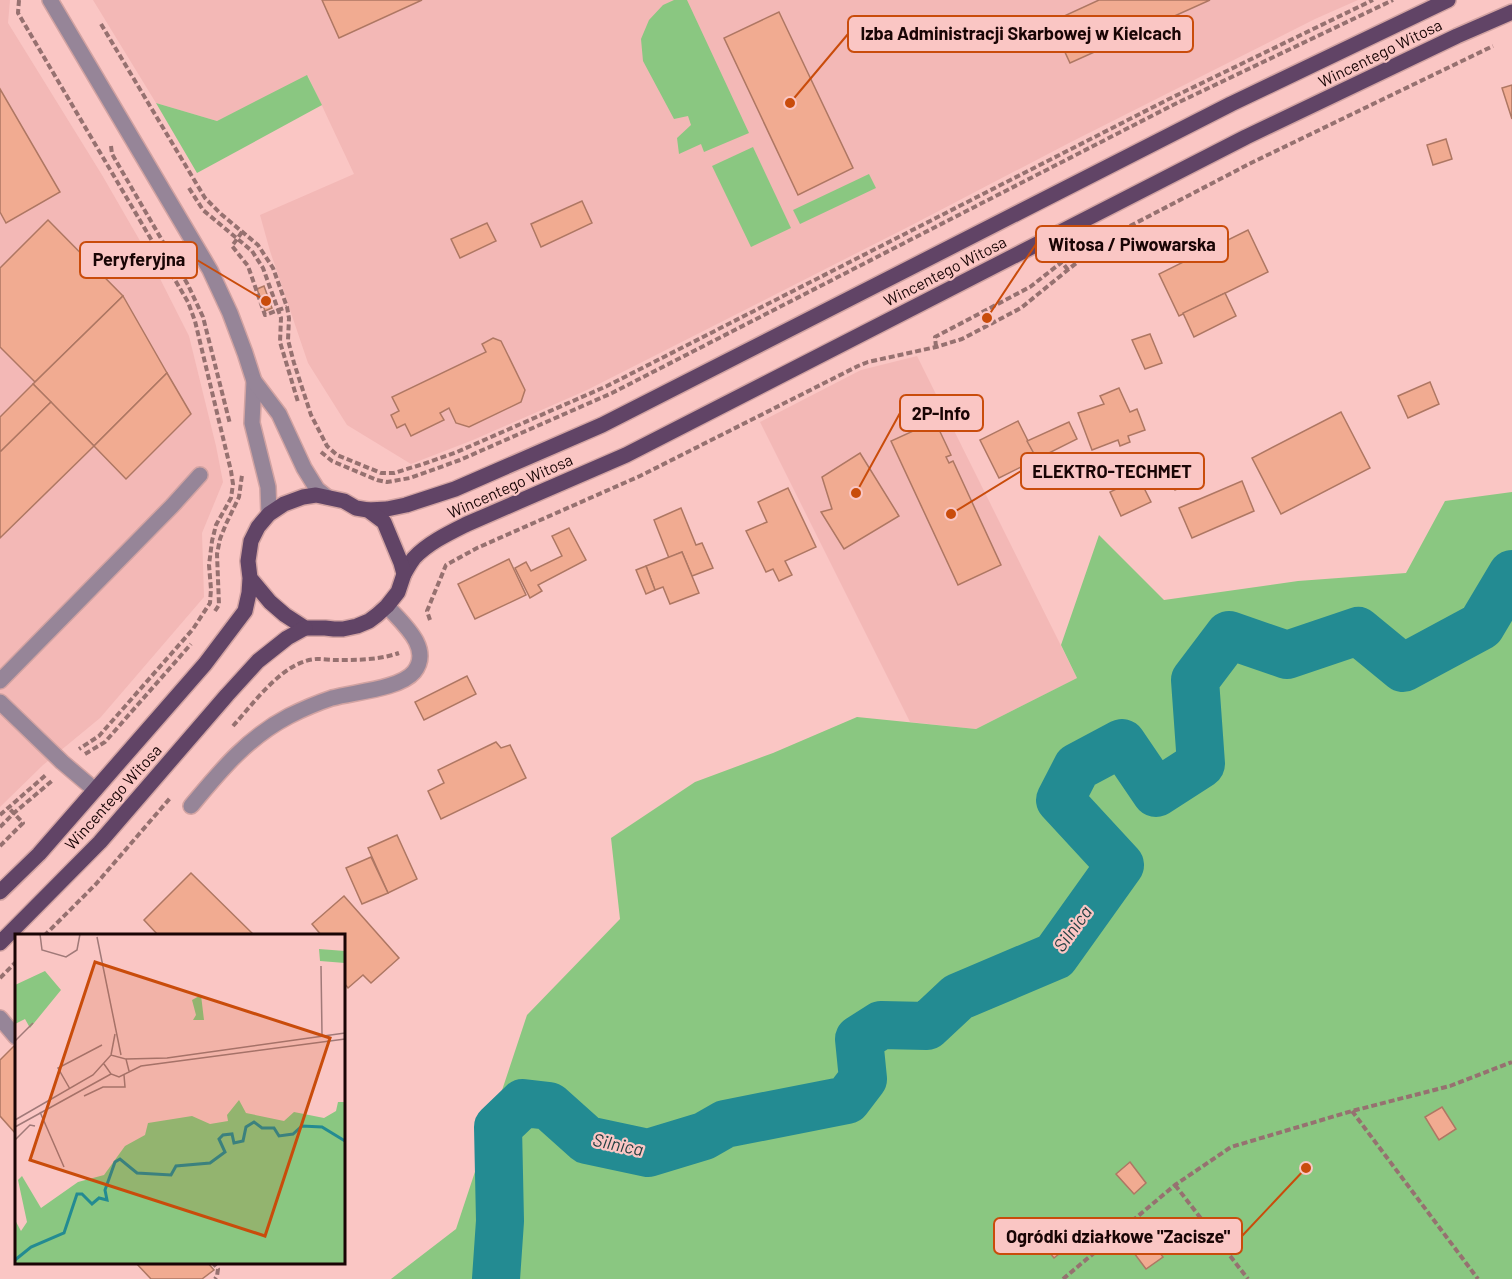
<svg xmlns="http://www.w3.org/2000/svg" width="1512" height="1279" viewBox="0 0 1512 1279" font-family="Barlow,sans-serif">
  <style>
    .built { fill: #f3b8b6 }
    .green { fill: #8ac781 }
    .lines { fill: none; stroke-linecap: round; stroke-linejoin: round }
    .river { stroke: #238b92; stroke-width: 48 }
    .building { fill: #f1ab91; stroke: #ae7763; stroke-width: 1.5 }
    .minor-casing { stroke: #d2a3a2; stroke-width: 18 }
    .major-casing { stroke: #d2a3a2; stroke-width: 18 }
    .path { stroke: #967170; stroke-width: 4; stroke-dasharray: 6 3; stroke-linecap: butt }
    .minor { stroke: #968598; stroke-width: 15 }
    .major { stroke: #614466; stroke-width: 15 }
    .labels { text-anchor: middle; stroke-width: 4.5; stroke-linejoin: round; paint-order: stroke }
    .street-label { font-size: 16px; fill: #190505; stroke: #fac6c4 }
    .water-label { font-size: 18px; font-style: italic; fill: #1f3d3f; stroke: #fac6c4 }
    .inset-river { fill: none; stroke: #238b92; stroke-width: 3 }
    .inset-road { fill: none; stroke: #a07978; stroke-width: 1.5 }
    .view { fill: #c94c0b; fill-opacity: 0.15; stroke: #c94c0b; stroke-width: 3 }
    .inset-edge { fill: none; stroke: #190505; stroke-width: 3 }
    .leader { fill: none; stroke: #c94c0b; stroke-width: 2 }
    .callout-dot { fill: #c94c0b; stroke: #fac6c4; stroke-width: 2 }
    .callout { fill: #fac6c4; stroke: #c94c0b; stroke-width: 2 }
    .callout-label { font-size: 18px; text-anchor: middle; font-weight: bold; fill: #190505 }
  </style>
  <rect width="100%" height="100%" fill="#fac6c4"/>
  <g class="built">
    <path d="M0 0H10L8 23 102 175 147 253 189 336 216 446 223 482 202 533 204 597 100 718 43 765 0 807Z"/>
    <path d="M93 0H1358L1315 19 1069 143 910 226 587 390 473 440 411 464 347 425 308 363 270 251 260 215 354 174 308 76 217 121 156 103Z"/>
    <path d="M917 356 1077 678 976 729 910 722 760 422 861 370Z"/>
  </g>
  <g class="green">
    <path d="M674 0H687L749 133 704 152 701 144 679 154 677 138 691 125 688 116 674 119 643 61 641 39 649 20 663 5Z"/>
    <path d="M307 75 322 105 197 173 156 103 217 121Z"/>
    <path d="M753 147 791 228 751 247 712 166Z"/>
    <path d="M869 174 876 188 800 224 793 210Z"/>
    <path d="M1512 492V1279H391L456 1229 527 1015 620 919 611 838 695 782 773 753 857 717 976 729 1077 678 1061 645 1099 535 1164 600 1298 581 1406 573 1445 501Z"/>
  </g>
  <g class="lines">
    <path class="river" d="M496 1279 500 1221 498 1127 523 1103 549 1106 587 1140 648 1153 704 1136 725 1124 847 1100 863 1079 859 1039 881 1025 927 1026 958 997 1055 956 1120 865 1060 800 1077 767 1122 743 1156 793 1201 764 1195 680 1229 635 1287 655 1358 631 1403 668 1481 626 1512 574"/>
  </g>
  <g class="building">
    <path d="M322 0H422L339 38Z"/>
    <path d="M1099 0H1210L1070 63 1051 22Z"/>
    <path d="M779 12 853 168 798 195 724 38Z"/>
    <path d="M1512 85V119L1502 88Z"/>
    <path d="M0 89 60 192 6 223 0 212Z"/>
    <path d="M1446 139 1452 159 1433 165 1427 145Z"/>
    <path d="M582 201 592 223 541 247 531 224Z"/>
    <path d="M48 220 123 296 35 382 0 347V268Z"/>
    <path d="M487 223 496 241 460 258 451 239Z"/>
    <path d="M1248 230 1268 272 1179 316 1159 274Z"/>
    <path d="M264 286 272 308 265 311 257 289Z"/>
    <path d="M1225 293 1236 316 1194 337 1183 313Z"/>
    <path d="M123 296 167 373 94 446 33 384Z"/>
    <path d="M1150 334 1162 363 1145 369 1132 340Z"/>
    <path d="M493 338 501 341 525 390 521 402 469 427 456 423 449 408 440 413 444 420 411 436 405 424 397 428 391 415 399 411 392 397 486 352 482 344Z"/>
    <path d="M167 373 191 414 126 479 94 446Z"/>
    <path d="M1430 382 1439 404 1408 418 1398 396Z"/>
    <path d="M33 384 51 402 0 452V417Z"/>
    <path d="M1119 388 1130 412 1137 409 1145 430 1128 436 1130 442 1120 446 1118 440 1092 450 1078 413 1104 404 1100 396Z"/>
    <path d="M51 402 94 446 0 538V452Z"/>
    <path d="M1341 412 1370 468 1281 514 1252 458Z"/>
    <path d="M935 421 951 455 946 457 949 463 953 461 1001 565 958 585 891 441Z"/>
    <path d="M1018 421 1037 459 999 478 980 440Z"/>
    <path d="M1069 422 1077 439 1037 459 1027 441Z"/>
    <path d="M860 453 899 516 844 549 821 512 832 509 822 477Z"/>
    <path d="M1186 456 1196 481 1175 490 1165 465Z"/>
    <path d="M1139 478 1151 502 1121 516 1110 492Z"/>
    <path d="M1242 481 1254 511 1192 538 1179 508Z"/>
    <path d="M788 488 816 547 785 561 792 575 779 581 773 569 766 572 746 531 767 522 758 502Z"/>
    <path d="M681 508 696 545 702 543 713 568 692 576 682 552 669 558 654 520Z"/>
    <path d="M569 528 586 560 538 585 542 591 530 598 515 568 526 562 531 571 562 556 552 536Z"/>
    <path d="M682 552 699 593 670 604 663 587 655 590 646 566Z"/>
    <path d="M509 559 526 595 475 619 458 584Z"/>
    <path d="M646 566 655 590 646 594 636 570Z"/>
    <path d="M467 676 476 694 424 720 415 702Z"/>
    <path d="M496 742 501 748 510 745 526 778 441 819 428 791 444 783 438 770Z"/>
    <path d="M397 835 417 879 388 893 368 848Z"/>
    <path d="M371 857 388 893 362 904 346 868Z"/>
    <path d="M191 873 255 936H159L144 920Z"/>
    <path d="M344 896 399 958 371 983 363 975 348 988 344 983V936H322L312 924Z"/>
    <path d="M16 1044V1134L0 1116V1060Z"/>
    <path d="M1442 1107 1456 1129 1439 1140 1425 1117Z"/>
    <path d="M1130 1162 1146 1183 1134 1194 1116 1174Z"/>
    <path d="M1057 1219 1075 1241 1054 1258 1036 1236Z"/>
    <path d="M1145 1233 1163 1257 1146 1269 1128 1245Z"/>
    <path d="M135 1262H207L214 1270 202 1279H151Z"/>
  </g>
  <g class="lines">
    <g class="minor-casing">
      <g id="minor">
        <path d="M50 0 210 270 230 313 245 353 254 381 252 423 268 487 269 514"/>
        <path d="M254 381 279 414 304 468 317 489 327 497"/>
        <path d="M0 681 172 506 200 475"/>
        <path d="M0 702 62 762 95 790"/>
        <path d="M191 806C221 770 247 738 289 716 303 709 317 703 332 698 353 692 400 689 414 672 433 648 402 623 387 606"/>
        <path d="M0 1018 16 1037"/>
      </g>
    </g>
    <g class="major-casing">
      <g id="major">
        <path d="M368 510 387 509 406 505 455 489 602 425 1231 104 1448 0"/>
        <path d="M404 574C407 569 410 563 414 558 428 543 449 533 467 524L626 455 1246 137 1457 36 1512 12"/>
        <path d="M0 892 39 854 205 664 245 611 249 593 250 578 248 561 251 541 258 527 269 514 284 504 303 497 316 495 344 501 356 508 368 510 384 522 401 563 404 574 398 592 387 606 377 615 369 621 357 626 343 629H334L325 628H305L285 615 270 602 250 578"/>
        <path d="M0 943 100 842 227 695 258 661 287 638 305 628"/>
      </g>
    </g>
    <g class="path">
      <path d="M19 0 18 13 188 302 195 321 231 471 233 484 231 498 216 525 212 541 209 565 211 589 210 603 193 629 99 736 79 749"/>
      <path d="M101 24 205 198 221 214 258 245 273 268 287 307 289 318 288 340 294 363 311 415 327 446 337 455 381 473H394L420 465 457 452 607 386 1169 99 1373 0"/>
      <path d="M111 146 112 154 188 285 203 317 230 424"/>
      <path d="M189 188 203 210 252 251 263 268 281 318 280 342 298 402"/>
      <path d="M242 232 232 246 248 266 265 315 287 307"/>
      <path d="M936 347 935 337 1030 287 1062 262 1068 270"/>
      <path d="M321 452 332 461 377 480 387 482 410 478 460 460 612 393 1173 105 1393 0"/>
      <path d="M215 611 219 605 217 554 220 539 226 524 239 497 242 475"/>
      <path d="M430 620 427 611 446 565 477 548 640 476 858 366 868 362 936 347 962 339 1021 308 1107 238 1251 163 1493 46"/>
      <path d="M233 726C254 703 284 660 317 659 323 659 330 660 336 660 357 660 379 660 399 653"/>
      <path d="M85 754 105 742 191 644"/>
      <path d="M0 815 47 774"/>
      <path d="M0 827 14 813 53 780"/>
      <path d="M0 846 23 823 8 807"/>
      <path d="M44 936 96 884 171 797"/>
      <path d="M0 978 16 962"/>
      <path d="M1352 1111 1478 1279"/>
      <path d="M1175 1185 1248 1279"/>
      <path d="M212 1262 218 1269 217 1276 215 1279"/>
      <path d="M1063 1279 1175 1185 1231 1147 1352 1111 1450 1086 1512 1062"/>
    </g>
    <use href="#minor" class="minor"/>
    <use href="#major" class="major"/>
  </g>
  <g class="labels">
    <g class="street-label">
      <text transform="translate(1380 53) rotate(-26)" y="6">Wincentego Witosa</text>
      <text transform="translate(945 271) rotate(-27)" y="6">Wincentego Witosa</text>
      <text transform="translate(510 486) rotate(-24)" y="6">Wincentego Witosa</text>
      <text transform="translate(113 797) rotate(-48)" y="6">Wincentego Witosa</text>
    </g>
    <g class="water-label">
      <text transform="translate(1073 929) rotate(-54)" y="6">Silnica</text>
      <text transform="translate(618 1145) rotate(12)" y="6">Silnica</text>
    </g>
  </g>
  <g transform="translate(15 934)">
    <rect width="330" height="330" fill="#fac6c4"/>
    <path d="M304 15 330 17V29L305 27ZM30 37 46 56 15 94 10 85 0 90V51ZM186 61 189 86H178L181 81 177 66ZM224 166 231 179 269 187 279 178 309 184 321 177 323 168H330V330H0V286L6 297 12 288 3 246 7 242 26 274 63 248 89 241 110 212 130 201 133 189 177 182 195 190 213 187 212 181Z" fill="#8ac781"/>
    <path class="inset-river" d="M0 326 16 313 49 299 62 260H67L77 270 84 264 92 266 90 256 100 228 105 225 122 239 156 241 161 232 195 229 210 218 204 205 208 201 217 200 219 209 228 207 231 193 239 188 247 194H259L264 202 278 200 287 192 307 193 330 207"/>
    <path class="inset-road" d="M25 0 27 16 51 23 62 16 65 0M82 3 106 121M306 32 307 100M0 107 18 89M96 121 100 100M111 125 152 124 330 99M89 130 96 140 104 143 126 132 330 105M55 155 43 134 87 111M69 162 88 153H110L109 141M25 178 49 233M0 186 78 141 96 121 111 125 114 137M0 193 96 140M0 206 15 191 20 192"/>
    <path class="view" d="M80 28 315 104 250 302 15 226Z"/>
    <rect width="330" height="330" class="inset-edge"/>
  </g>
  <path class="leader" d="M790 103L848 34M987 318L1036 244M266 301L197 260M856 493L900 413M951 514L1021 471M1306 1168L1242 1236"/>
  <g class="callout-dot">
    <circle cx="790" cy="103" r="6"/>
    <circle cx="987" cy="318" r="6"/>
    <circle cx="266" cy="301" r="6"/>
    <circle cx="856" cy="493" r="6"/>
    <circle cx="951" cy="514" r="6"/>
    <circle cx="1306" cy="1168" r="6"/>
  </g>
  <g class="callout">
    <rect x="848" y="16" width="345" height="36" rx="6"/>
    <rect x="1036" y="226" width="192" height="36" rx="6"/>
    <rect x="80" y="242" width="117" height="36" rx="6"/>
    <rect x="900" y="395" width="83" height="36" rx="6"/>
    <rect x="1021" y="453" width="183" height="36" rx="6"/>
    <rect x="994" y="1218" width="248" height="36" rx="6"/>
  </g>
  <g class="callout-label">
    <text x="1021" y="40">Izba Administracji Skarbowej w Kielcach</text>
    <text x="1132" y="251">Witosa / Piwowarska</text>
    <text x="139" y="266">Peryferyjna</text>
    <text x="941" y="420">2P-Info</text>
    <text x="1112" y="478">ELEKTRO-TECHMET</text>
    <text x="1118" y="1243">Ogródki działkowe "Zacisze"</text>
  </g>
</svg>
